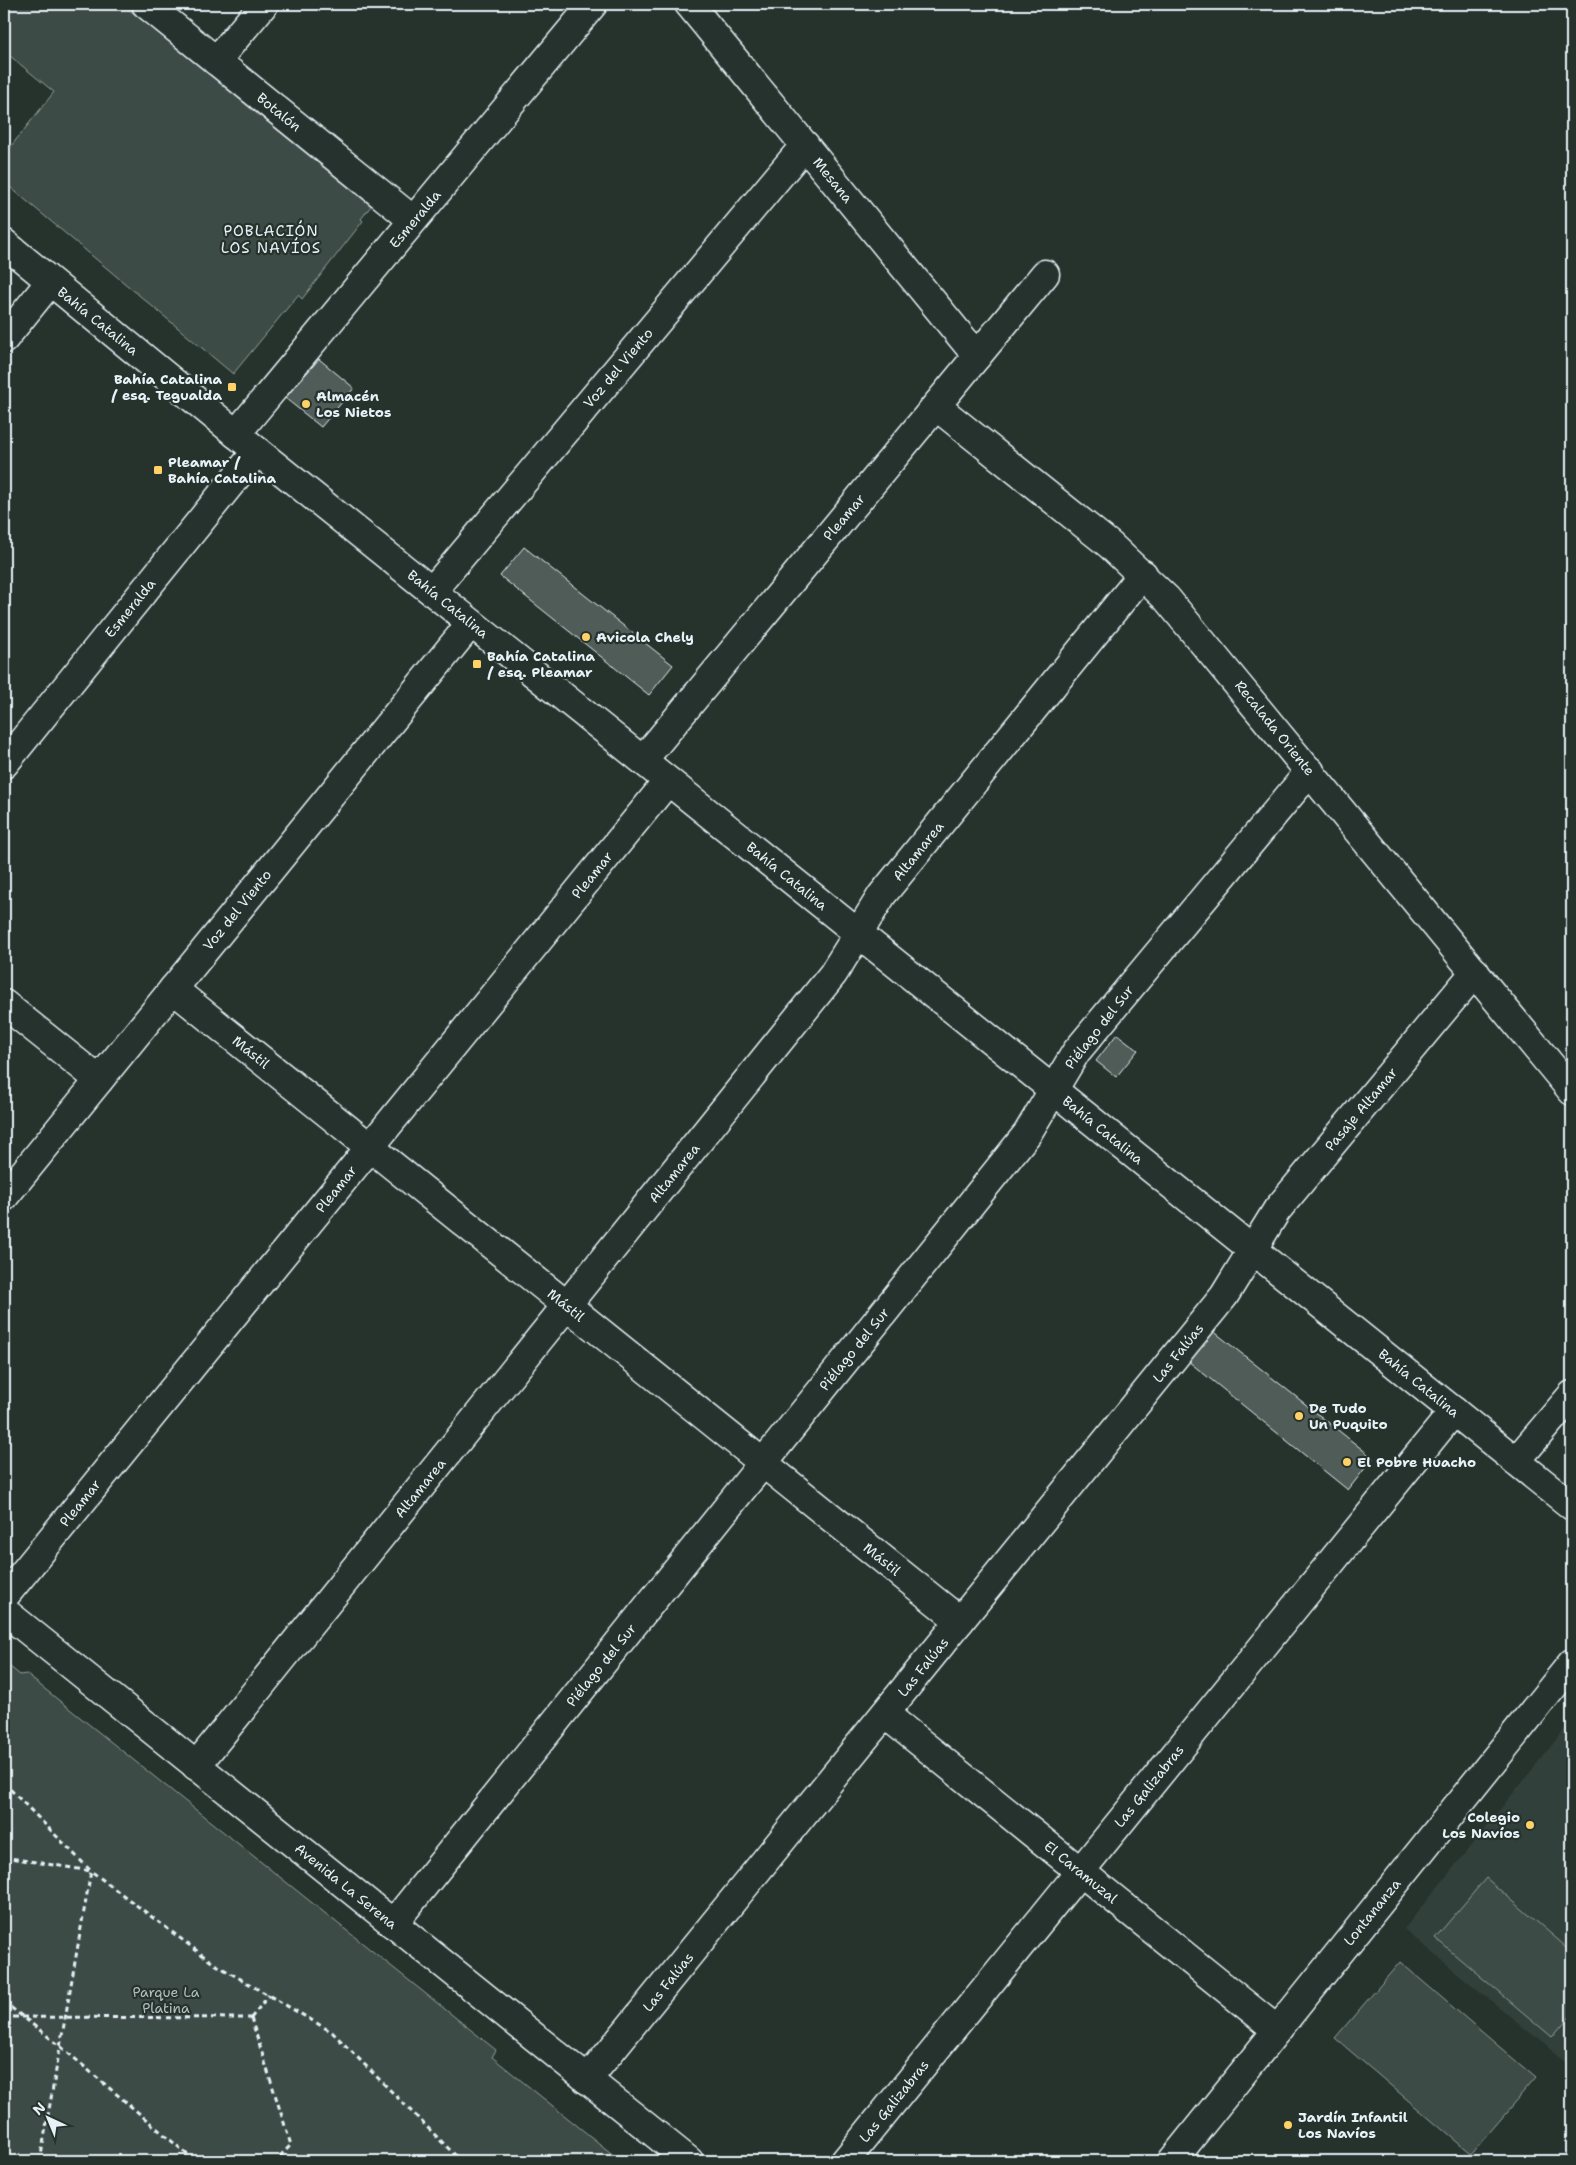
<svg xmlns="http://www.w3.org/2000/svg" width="1576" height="2165" viewBox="0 0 1576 2165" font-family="'Shantell Sans',sans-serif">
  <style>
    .built { fill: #333f3a }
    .green { fill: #3e4b47; stroke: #939ea0 }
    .building { fill: #505c59; stroke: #e8f1f8 }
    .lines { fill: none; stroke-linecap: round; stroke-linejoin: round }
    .street-casing { stroke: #e8f1f8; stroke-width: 31 }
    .secondary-casing { stroke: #e8f1f8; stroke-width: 31 }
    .path { stroke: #e8f1f8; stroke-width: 3; stroke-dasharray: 5 4; stroke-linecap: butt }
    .street { stroke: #26332d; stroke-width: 28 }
    .secondary { stroke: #26332d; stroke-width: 28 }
    .poi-dot { fill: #ffd166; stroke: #26332d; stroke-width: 2 }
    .labels { text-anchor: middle; stroke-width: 4.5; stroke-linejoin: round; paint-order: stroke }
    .street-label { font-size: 14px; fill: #e8f1f8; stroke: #26332d }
    .poi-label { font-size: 14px; font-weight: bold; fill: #e8f1f8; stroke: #26332d; text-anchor: start }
    .park-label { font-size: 14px; fill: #b5bfc3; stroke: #26332d }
    .neighbourhood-label { font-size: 15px; letter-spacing: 1px; fill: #e8f1f8; stroke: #26332d }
  </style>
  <rect width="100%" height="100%" fill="#26332d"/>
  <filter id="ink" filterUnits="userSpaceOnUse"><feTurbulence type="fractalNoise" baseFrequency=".02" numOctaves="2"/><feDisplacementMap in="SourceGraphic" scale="10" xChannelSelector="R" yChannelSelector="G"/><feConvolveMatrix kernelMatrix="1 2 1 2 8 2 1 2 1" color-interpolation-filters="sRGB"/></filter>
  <g filter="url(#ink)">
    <path class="built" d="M1572 1720V2067L1404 1929Z"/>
    <g class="green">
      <path d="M4 4H122L371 206 361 219 363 221 302 299 298 295 233 374 4 182V155L54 92 4 51Z"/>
      <path d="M4 1662 20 1675 26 1674 496 2050 492 2057 621 2161H4Z"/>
      <path d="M1486 1878 1572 1952V2013L1552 2037 1435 1938Z"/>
      <path d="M1400 1962 1536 2078 1471 2154 1335 2038Z"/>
    </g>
    <g class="building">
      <path d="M319 359 354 388 321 427 285 398Z"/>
      <path d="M524 547 673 665 649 695 500 576Z"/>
      <path d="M1117 1034 1138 1050 1116 1077 1096 1061Z"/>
      <path d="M1212 1330 1373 1458 1348 1490 1188 1361Z"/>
    </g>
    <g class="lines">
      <g class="street-casing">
        <g id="street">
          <path d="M146 4 413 220"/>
          <path d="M689 4 977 356"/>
          <path d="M216 61 264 4"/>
          <path d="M4 339 50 282"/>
          <path d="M936 406 1110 545 1167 599 1572 1091"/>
          <path d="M236 434 593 4"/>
          <path d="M432 591 805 145"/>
          <path d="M643 760 1045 274"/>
          <path d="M4 764 257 451"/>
          <path d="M173 989 960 1621"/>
          <path d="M4 1004 99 1080"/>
          <path d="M4 1197 471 623"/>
          <path d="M1516 1461 1572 1395"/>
          <path d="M4 1597 668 781"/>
          <path d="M885 1714 1277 2030"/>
          <path d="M196 1766 833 974 882 895 1143 574"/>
          <path d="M393 1924 1027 1134 1076 1052 1310 771"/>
          <path d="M587 2080 1224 1296 1277 1210 1475 972"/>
          <path d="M845 2161 1454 1411"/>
          <path d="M1172 2161 1572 1663"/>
        </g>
      </g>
      <g class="secondary-casing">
        <g id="secondary">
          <path d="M4 243 257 451 1572 1506"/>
          <path d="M4 1611 689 2161"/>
        </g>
      </g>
      <g class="path">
        <path d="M4 1783 91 1871 213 1963 332 2032 461 2161"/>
        <path d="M4 1857 91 1871 40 2161"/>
        <path d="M4 2002 60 2046 195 2161"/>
        <path d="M4 2017 251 2018"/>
        <path d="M251 2018 291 2145 275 2161"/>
        <path d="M251 2018 269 1995"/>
      </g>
      <use href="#street" class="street"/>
      <use href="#secondary" class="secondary"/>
    </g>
  </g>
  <g class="poi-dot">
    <rect x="227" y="382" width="10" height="10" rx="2.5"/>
    <circle cx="306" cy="404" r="5"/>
    <rect x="153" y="465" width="10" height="10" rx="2.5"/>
    <circle cx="586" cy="637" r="5"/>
    <rect x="472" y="659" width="10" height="10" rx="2.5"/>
    <circle cx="1299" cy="1416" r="5"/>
    <circle cx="1347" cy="1462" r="5"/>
    <circle cx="1530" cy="1825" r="5"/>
    <circle cx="1288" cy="2125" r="5"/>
  </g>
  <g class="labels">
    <g class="street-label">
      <text transform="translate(279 112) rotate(39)" y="5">Botalón</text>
      <text transform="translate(833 180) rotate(51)" y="5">Mesana</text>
      <text transform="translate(415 219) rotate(-50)" y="5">Esmeralda</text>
      <text transform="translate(98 321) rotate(39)" y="5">Bahía Catalina</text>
      <text transform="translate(618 368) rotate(-50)" y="5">Voz del Viento</text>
      <text transform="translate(844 517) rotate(-50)" y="5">Pleamar</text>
      <text transform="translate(448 604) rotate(39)" y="5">Bahía Catalina</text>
      <text transform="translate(130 608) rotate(-51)" y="5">Esmeralda</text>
      <text transform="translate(1275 728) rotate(51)" y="5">Recalada Oriente</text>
      <text transform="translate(918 851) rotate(-51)" y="5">Altamarea</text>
      <text transform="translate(592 875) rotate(-51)" y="5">Pleamar</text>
      <text transform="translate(787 876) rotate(39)" y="5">Bahía Catalina</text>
      <text transform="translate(237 910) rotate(-51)" y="5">Voz del Viento</text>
      <text transform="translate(1099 1027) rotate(-52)" y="5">Piélago del Sur</text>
      <text transform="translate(251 1052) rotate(39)" y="5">Mástil</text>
      <text transform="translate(1361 1109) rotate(-50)" y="5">Pasaje Altamar</text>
      <text transform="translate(1103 1130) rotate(39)" y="5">Bahía Catalina</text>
      <text transform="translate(674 1173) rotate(-51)" y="5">Altamarea</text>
      <text transform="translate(336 1189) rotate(-51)" y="5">Pleamar</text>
      <text transform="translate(566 1305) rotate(39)" y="5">Mástil</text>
      <text transform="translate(854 1349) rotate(-51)" y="5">Piélago del Sur</text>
      <text transform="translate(1178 1353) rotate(-51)" y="5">Las Falúas</text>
      <text transform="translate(1419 1383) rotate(39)" y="5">Bahía Catalina</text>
      <text transform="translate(420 1488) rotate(-51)" y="5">Altamarea</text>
      <text transform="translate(80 1503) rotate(-51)" y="5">Pleamar</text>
      <text transform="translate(882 1559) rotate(39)" y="5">Mástil</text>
      <text transform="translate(601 1665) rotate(-51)" y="5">Piélago del Sur</text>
      <text transform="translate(923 1667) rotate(-51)" y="5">Las Falúas</text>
      <text transform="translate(1149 1786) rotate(-51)" y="5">Las Galizabras</text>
      <text transform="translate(1081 1872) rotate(39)" y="5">El Caramuzal</text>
      <text transform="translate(346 1886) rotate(39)" y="5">Avenida La Serena</text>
      <text transform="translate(1372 1912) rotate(-51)" y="5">Lontananza</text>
      <text transform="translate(668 1982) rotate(-51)" y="5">Las Falúas</text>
      <text transform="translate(894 2101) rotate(-51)" y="5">Las Galizabras</text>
    </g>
    <g class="poi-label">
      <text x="222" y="384" text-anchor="end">Bahía Catalina<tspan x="222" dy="16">/ esq. Tegualda</tspan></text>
      <text x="316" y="401">Almacén<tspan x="316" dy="16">Los Nietos</tspan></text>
      <text x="168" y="467">Pleamar /<tspan x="168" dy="16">Bahía Catalina</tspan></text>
      <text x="596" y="642">Avicola Chely</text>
      <text x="487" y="661">Bahía Catalina<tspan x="487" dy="16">/ esq. Pleamar</tspan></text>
      <text x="1309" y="1413">De Tudo<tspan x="1309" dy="16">Un Puquito</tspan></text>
      <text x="1357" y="1467">El Pobre Huacho</text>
      <text x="1520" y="1822" text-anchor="end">Colegio<tspan x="1520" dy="16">Los Navíos</tspan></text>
      <text x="1298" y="2122">Jardín Infantil<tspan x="1298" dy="16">Los Navíos</tspan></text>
    </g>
    <g class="park-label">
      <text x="166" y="1997">Parque La<tspan x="166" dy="16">Platina</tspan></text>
    </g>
    <g class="neighbourhood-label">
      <text x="271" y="236">POBLACIÓN<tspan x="271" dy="17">LOS NAVÍOS</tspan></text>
    </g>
  </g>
  <rect width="1576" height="2165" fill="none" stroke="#26332d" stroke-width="20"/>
  <rect x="10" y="10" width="1556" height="2145" fill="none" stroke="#e8f1f8" stroke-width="2" filter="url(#ink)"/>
  <g transform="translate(48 2118) rotate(316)" stroke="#26332d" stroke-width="4" paint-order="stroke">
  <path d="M0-4L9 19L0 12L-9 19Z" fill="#e8f1f8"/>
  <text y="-8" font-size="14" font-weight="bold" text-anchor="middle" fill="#e8f1f8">N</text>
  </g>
</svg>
